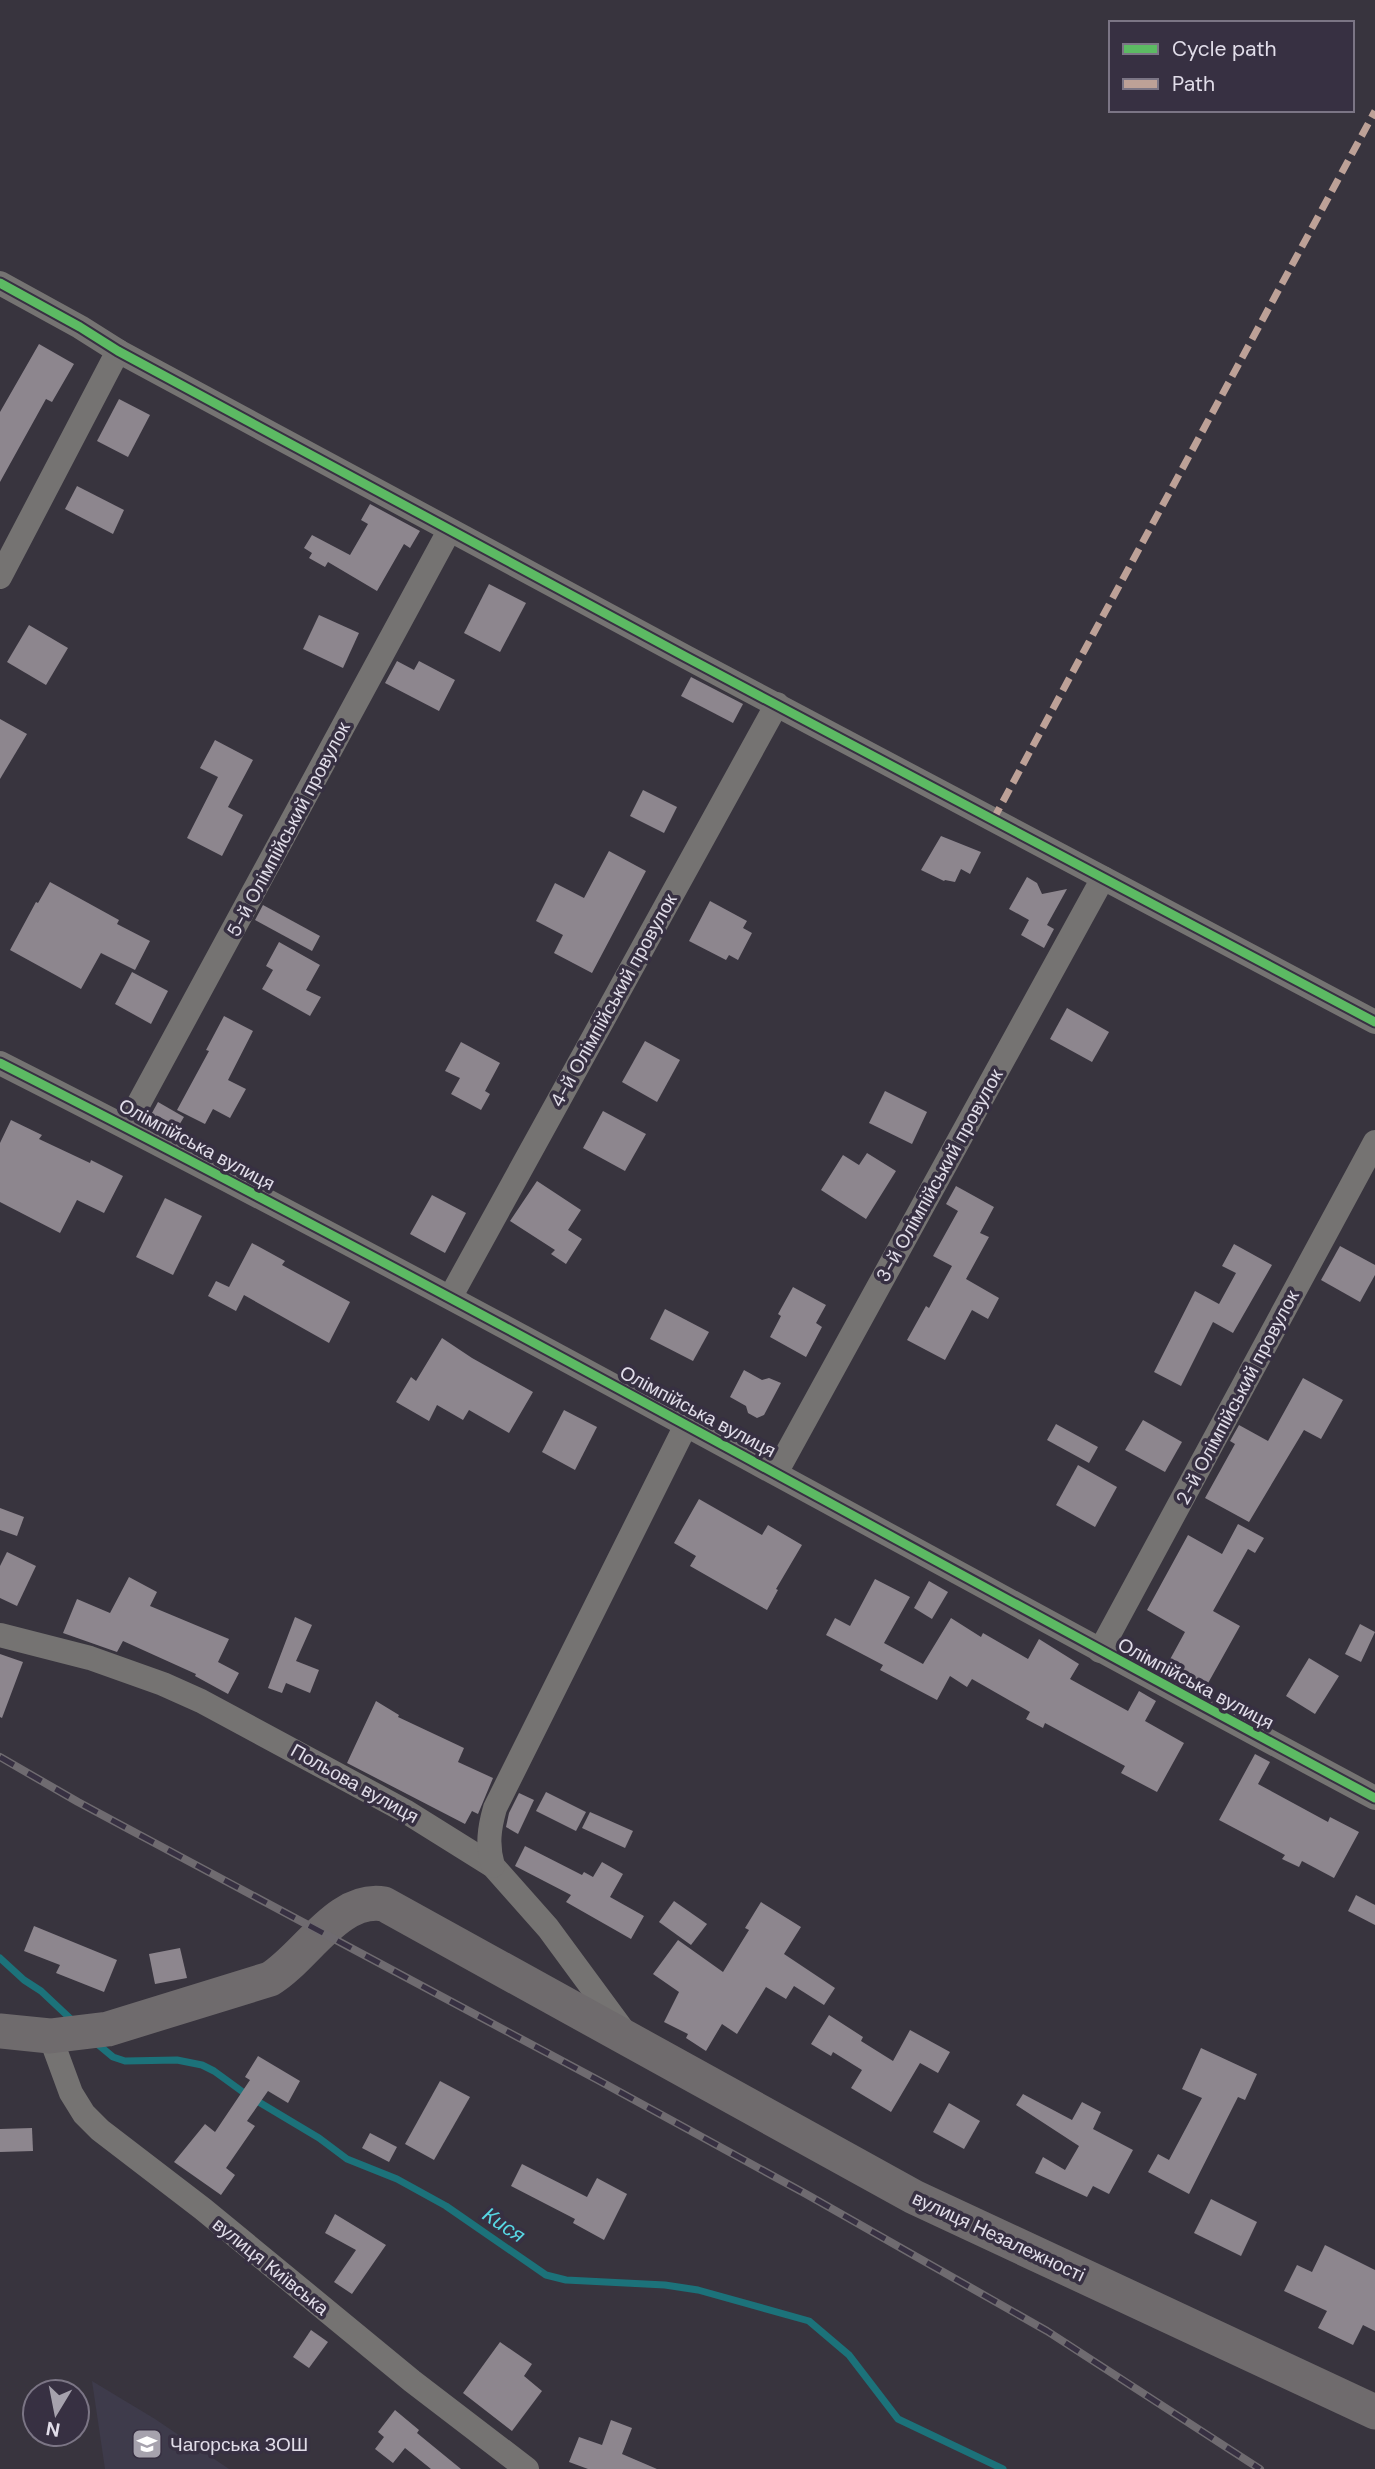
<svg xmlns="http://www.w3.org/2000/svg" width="1375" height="2469" viewBox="0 0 1375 2469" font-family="'DM Sans',sans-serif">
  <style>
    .education { fill: #3e3b4b }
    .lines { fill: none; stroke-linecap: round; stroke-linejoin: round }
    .stream { stroke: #1c727a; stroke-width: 7 }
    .building { fill: #8d868e }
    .street { stroke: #757372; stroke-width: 24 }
    .secondary { stroke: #6f6b6d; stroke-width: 35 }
    .rail-casing { stroke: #6f6b70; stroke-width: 8 }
    .rail { stroke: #373042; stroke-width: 5; stroke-dasharray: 16; stroke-linecap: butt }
    .quiet { stroke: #bda197; stroke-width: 7; stroke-dasharray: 14 7; stroke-linecap: butt }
    .cycleway-casing { stroke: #373042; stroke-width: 13 }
    .cycleway { stroke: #5cba63; stroke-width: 9 }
    .labels { text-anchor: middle; stroke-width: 7; stroke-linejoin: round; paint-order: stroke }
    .street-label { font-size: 19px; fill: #e1dde9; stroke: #373042 }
    .poi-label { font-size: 19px; fill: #e1dde9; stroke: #373042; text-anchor: start }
    .water-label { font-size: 21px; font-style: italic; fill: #57d7e3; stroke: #373042 }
  </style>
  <rect width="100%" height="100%" fill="#38343e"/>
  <path class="education" d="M92 2381 155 2419 229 2469H105Z"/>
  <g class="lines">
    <g class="stream">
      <path d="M0 1958 24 1980 41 1991 74 2022"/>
      <path d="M95 2042 113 2057 125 2061 177 2060 202 2065 214 2071 247 2095 319 2138 347 2159 397 2179 446 2206 546 2275 566 2280 665 2285 698 2290 809 2321 849 2355 898 2419 1003 2469"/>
    </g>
  </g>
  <g class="building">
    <path d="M39 344 74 364 52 402 46 399 0 482V412Z"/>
    <path d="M119 399 150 415 128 457 97 441Z"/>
    <path d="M77 486 124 510 113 534 65 509Z"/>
    <path d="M370 504 420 531 410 548 404 544 377 591 328 562 325 567 309 558 312 553 304 548 312 535 350 555 368 524 361 520Z"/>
    <path d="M489 584 526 603 500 652 464 633Z"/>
    <path d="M319 615 359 633 343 668 303 649Z"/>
    <path d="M29 625 68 648 46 685 7 662Z"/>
    <path d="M397 661 414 670 419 661 455 680 439 711 385 683Z"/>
    <path d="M691 677 743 704 733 723 681 696Z"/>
    <path d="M0 719 27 734 0 779Z"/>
    <path d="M215 740 253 760 228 807 243 815 222 856 187 838 218 777 200 768Z"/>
    <path d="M643 790 677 807 664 833 630 816Z"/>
    <path d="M941 836 981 852 970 874 961 869 955 882 945 880 944 881 921 870Z"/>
    <path d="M609 851 646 871 592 973 554 953 563 935 536 921 555 883 584 898Z"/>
    <path d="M1027 877 1037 883 1042 894 1067 889 1047 925 1054 929 1044 948 1021 935 1029 920 1009 909Z"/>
    <path d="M50 882 119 920 117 924 150 941 135 970 101 953 81 989 10 950 36 902 38 903Z"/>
    <path d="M710 901 747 921 743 928 752 933 738 960 729 955 726 960 689 941Z"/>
    <path d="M263 905 320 936 312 951 255 920Z"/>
    <path d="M279 942 320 965 306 990 321 997 310 1016 262 989 273 970 266 966Z"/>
    <path d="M132 972 168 991 151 1024 115 1004Z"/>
    <path d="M1067 1008 1109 1032 1092 1062 1050 1039Z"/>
    <path d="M224 1016 253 1031 228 1080 246 1089 230 1118 213 1109 205 1124 177 1110 209 1051 206 1050Z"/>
    <path d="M645 1041 680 1060 657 1102 622 1082Z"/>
    <path d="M461 1042 500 1063 485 1091 490 1094 481 1110 451 1094 460 1078 445 1071Z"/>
    <path d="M885 1091 927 1112 912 1144 869 1123Z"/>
    <path d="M158 1102 184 1117 173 1135 147 1122Z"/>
    <path d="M603 1111 646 1134 625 1171 583 1148Z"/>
    <path d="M11 1120 42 1135 39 1139 90 1163 91 1160 123 1176 104 1213 77 1200 60 1233 0 1202V1143Z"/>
    <path d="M867 1153 896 1171 866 1219 821 1190 843 1155 859 1165Z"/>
    <path d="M537 1181 581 1210 568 1230 582 1239 566 1264 551 1254 555 1250 510 1221Z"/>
    <path d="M956 1186 994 1207 980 1233 989 1237 966 1279 999 1298 988 1319 972 1310 945 1360 907 1340 926 1306 929 1308 952 1266 933 1256 958 1211 946 1204Z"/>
    <path d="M432 1195 466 1213 445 1253 410 1234Z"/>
    <path d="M165 1198 202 1216 173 1275 136 1257Z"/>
    <path d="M252 1243 285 1261 282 1265 350 1302 329 1343 244 1295 236 1311 208 1296 216 1281 229 1287Z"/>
    <path d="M1234 1244 1272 1265 1233 1333 1213 1322 1181 1386 1154 1372 1195 1291 1219 1304 1236 1273 1222 1266Z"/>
    <path d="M1340 1246 1375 1265V1275L1360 1302 1321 1280Z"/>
    <path d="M793 1287 826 1305 816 1323 822 1327 806 1357 770 1337 781 1316 778 1314Z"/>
    <path d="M665 1309 709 1332 693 1361 650 1339Z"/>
    <path d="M442 1338 472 1358 533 1392 509 1433 469 1410 463 1420 437 1405 429 1421 396 1402 411 1377 416 1381Z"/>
    <path d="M744 1370 762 1380 769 1378 781 1383 764 1415 757 1418 748 1413 746 1406 730 1397Z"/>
    <path d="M1303 1378 1343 1400 1321 1439 1304 1430 1249 1522 1205 1498 1235 1444 1230 1441 1239 1425 1268 1441Z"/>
    <path d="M564 1410 597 1427 575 1470 542 1452Z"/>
    <path d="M1143 1420 1182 1442 1165 1472 1125 1450Z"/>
    <path d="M1056 1424 1098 1447 1089 1463 1047 1440Z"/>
    <path d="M1078 1465 1117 1487 1095 1527 1056 1505Z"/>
    <path d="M699 1499 762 1535 768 1525 802 1545 776 1589 778 1590 767 1610 690 1566 696 1556 674 1543Z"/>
    <path d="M0 1508 24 1517 17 1536 0 1530Z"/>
    <path d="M1238 1524 1264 1538 1255 1553 1248 1549 1213 1611 1240 1626 1207 1685 1168 1663 1185 1632 1147 1610 1188 1535 1222 1554Z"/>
    <path d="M7 1552 36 1566 17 1606 0 1598V1566Z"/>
    <path d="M129 1577 157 1592 150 1606 229 1639 218 1662 239 1673 228 1694 195 1676 196 1674 123 1641 117 1652 63 1633 77 1599 110 1613Z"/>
    <path d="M875 1579 910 1597 884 1643 923 1664 951 1618 981 1637 983 1633 1028 1659 1039 1639 1079 1664 1070 1679 1128 1711 1139 1691 1156 1701 1145 1721 1184 1743 1157 1792 1121 1773 1125 1766 1045 1723 1043 1728 1026 1719 1030 1712 972 1679 967 1687 950 1676 937 1700 880 1670 883 1665 826 1635 835 1618 850 1626Z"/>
    <path d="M929 1581 948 1592 932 1619 914 1608Z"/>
    <path d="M295 1617 312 1625 296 1661 319 1670 310 1693 286 1683 282 1693 268 1688Z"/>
    <path d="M1360 1624 1375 1632 1361 1662 1345 1654Z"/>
    <path d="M0 1654 23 1662 2 1718 0 1717Z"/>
    <path d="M1309 1658 1339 1676 1315 1714 1286 1696Z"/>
    <path d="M376 1701 399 1715 398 1717 464 1748 458 1762 493 1778 478 1814 472 1811 465 1824 347 1763Z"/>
    <path d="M1255 1754 1270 1762 1258 1784 1328 1822 1330 1817 1359 1832 1334 1878 1302 1861 1299 1867 1282 1859 1285 1855 1219 1820Z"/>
    <path d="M546 1792 586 1812 576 1831 536 1811Z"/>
    <path d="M519 1793 534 1800 518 1834 506 1827 509 1813Z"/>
    <path d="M590 1812 633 1831 625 1848 582 1828Z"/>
    <path d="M525 1846 582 1875 584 1872 593 1877 602 1862 623 1874 610 1897 644 1916 631 1939 566 1902 571 1895 515 1866Z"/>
    <path d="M1356 1895 1375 1905V1925L1348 1911Z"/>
    <path d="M674 1901 707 1924 691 1945 659 1922Z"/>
    <path d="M761 1902 801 1927 784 1954 835 1988 824 2005 794 1986 786 1999 766 1987 737 2034 722 2024 706 2051 686 2038 688 2034 664 2022 679 1992 653 1974 678 1940 723 1972 749 1930 745 1928Z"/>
    <path d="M34 1926 117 1960 104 1992 56 1973 60 1965 24 1951Z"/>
    <path d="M180 1948 187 1978 155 1984 149 1954Z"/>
    <path d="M829 2015 863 2037 861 2041 893 2061 910 2030 950 2052 938 2073 920 2063 891 2112 851 2088 862 2070 833 2052 831 2056 811 2044Z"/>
    <path d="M1201 2048 1257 2074 1245 2100 1238 2097 1189 2194 1148 2172 1158 2154 1169 2160 1202 2098 1182 2089Z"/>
    <path d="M258 2056 300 2081 288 2103 268 2091 247 2121 255 2126 226 2168 235 2175 221 2195 174 2162 205 2124 215 2132 250 2080 245 2077Z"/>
    <path d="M440 2081 470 2097 434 2160 405 2144Z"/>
    <path d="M1023 2094 1072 2120 1082 2102 1101 2112 1093 2129 1133 2150 1109 2194 1093 2186 1087 2197 1035 2173 1043 2157 1065 2170 1079 2146 1016 2105Z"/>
    <path d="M949 2103 980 2121 964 2149 933 2132Z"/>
    <path d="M32 2128 33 2151 0 2152V2129Z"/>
    <path d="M370 2133 397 2147 389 2162 362 2148Z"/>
    <path d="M522 2164 587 2197 597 2178 627 2194 604 2240 573 2223 575 2219 511 2186Z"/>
    <path d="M1211 2199 1257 2222 1241 2256 1194 2233Z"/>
    <path d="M335 2214 386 2245 352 2294 334 2282 356 2250 325 2233Z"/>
    <path d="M1325 2245 1375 2270V2331L1363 2325 1353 2345 1318 2328 1327 2311 1284 2291 1297 2265 1312 2272Z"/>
    <path d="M311 2330 328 2342 309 2368 293 2357Z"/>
    <path d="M500 2342 532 2364 524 2376 542 2391 512 2431 463 2393Z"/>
    <path d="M395 2410 419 2430 417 2433 461 2469H431L405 2448 393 2463 375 2449 384 2437 378 2432Z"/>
    <path d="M611 2420 632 2428 622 2454 657 2469H588L569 2462 579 2437 602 2445Z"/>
  </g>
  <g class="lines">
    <g class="street">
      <path d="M0 283 80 327 118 351 686 657 1375 1022"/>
      <path d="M0 577 118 351"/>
      <path d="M0 1063C464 1298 916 1553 1375 1798"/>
      <path d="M126 1127 449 531"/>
      <path d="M451 1296 777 704"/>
      <path d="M776 1473 1103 878"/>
      <path d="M0 1635 90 1658 163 1684 201 1701 405 1811 493 1866 548 1928 626 2034"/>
      <path d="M1100 1651 1375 1142"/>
      <path d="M493 1866C487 1845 489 1829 495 1808L686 1425"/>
      <path d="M50 2036 71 2093 84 2114 100 2130 203 2209 412 2381 527 2469"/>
    </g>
    <path class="secondary" d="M0 2031 50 2036 108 2029 270 1979C306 1957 338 1896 384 1904L914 2197 1375 2412"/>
    <g class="rail-casing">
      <path id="rail" d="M0 1757 78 1802 596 2079 806 2194 1047 2331 1260 2469"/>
    </g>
    <use href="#rail" class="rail"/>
    <path class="quiet" d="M993 820 1375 111"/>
    <g class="cycleway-casing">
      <g id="cycleway">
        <path d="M0 283 80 327 118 351 686 657 1375 1022"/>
        <path d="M0 1063C464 1298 916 1553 1375 1798"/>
      </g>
    </g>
    <use href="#cycleway" class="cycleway"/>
  </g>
  <defs>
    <g id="school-square" transform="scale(1.575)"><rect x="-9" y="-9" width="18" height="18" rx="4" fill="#a6a2ad" stroke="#373042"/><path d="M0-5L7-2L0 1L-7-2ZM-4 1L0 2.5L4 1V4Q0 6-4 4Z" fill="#fff"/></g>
  </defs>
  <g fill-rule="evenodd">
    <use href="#school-square" x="147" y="2444"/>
  </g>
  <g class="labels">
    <g class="street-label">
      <text transform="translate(288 829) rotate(-62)" y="7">5-й Олімпійський провулок</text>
      <text transform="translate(613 1000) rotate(-61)" y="7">4-й Олімпійський провулок</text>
      <text transform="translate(197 1144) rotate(28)" y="7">Олімпійська вулиця</text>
      <text transform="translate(939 1175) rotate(-61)" y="7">3-й Олімпійський провулок</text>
      <text transform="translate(1237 1397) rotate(-62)" y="7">2-й Олімпійський провулок</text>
      <text transform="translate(698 1411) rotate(28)" y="7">Олімпійська вулиця</text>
      <text transform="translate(1196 1683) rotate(28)" y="7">Олімпійська вулиця</text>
      <text transform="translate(355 1783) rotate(29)" y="7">Польова вулиця</text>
      <text transform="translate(999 2236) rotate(25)" y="7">вулиця Незалежності</text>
      <text transform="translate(271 2266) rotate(39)" y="7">вулиця Київська</text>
    </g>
    <g class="poi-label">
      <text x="170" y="2451">Чагорська ЗОШ</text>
    </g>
    <g class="water-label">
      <text transform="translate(504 2225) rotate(34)" y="7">Кися</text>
    </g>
  </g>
  <rect x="1109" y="21" width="245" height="91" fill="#373042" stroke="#7b7585" stroke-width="2"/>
  <rect x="1123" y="44" width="35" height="10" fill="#5cba63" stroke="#7b7585" stroke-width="2"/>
  <text x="1172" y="56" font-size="21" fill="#e1dde9">Cycle path</text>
  <rect x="1123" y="79" width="35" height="10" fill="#bda197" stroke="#7b7585" stroke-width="2"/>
  <text x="1172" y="91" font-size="21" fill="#e1dde9">Path</text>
  <g transform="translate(56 2413) rotate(190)"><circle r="33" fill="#373042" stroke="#7b7585" stroke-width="2"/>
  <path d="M0-5L12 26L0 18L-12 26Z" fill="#a6a2ad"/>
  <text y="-10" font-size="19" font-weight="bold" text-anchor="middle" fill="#e1dde9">N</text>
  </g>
</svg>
